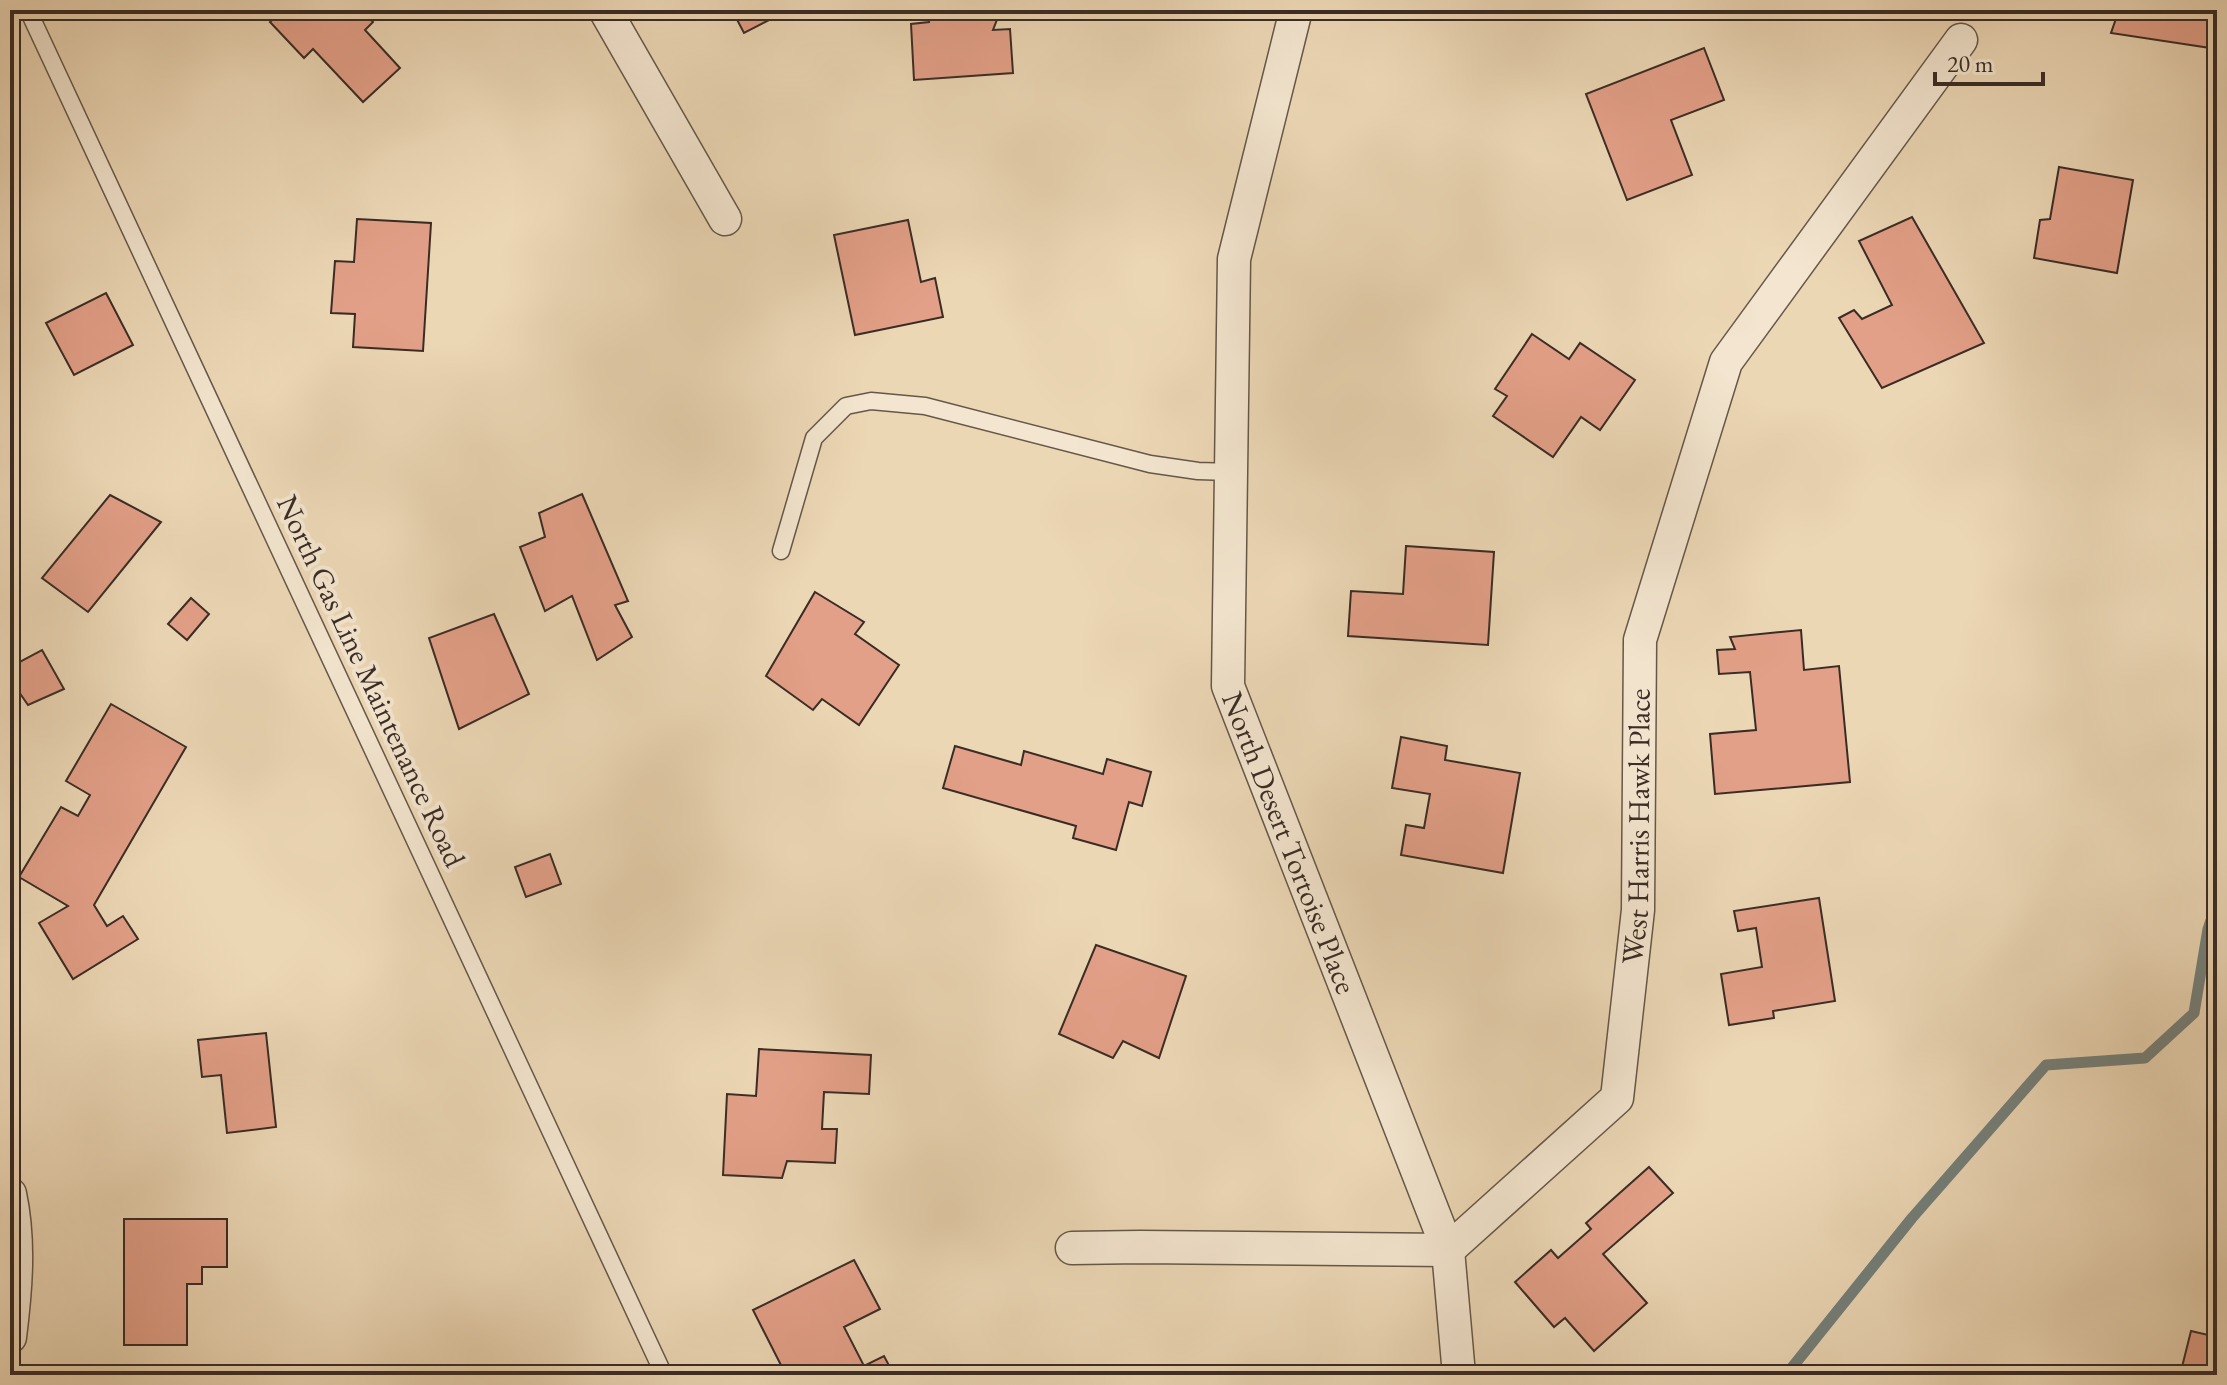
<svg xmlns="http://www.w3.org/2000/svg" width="2227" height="1385" viewBox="0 0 2227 1385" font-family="'EB Garamond',serif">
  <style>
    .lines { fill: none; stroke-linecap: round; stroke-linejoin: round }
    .stream { stroke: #74807b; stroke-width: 11 }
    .building { fill: #e3a088; stroke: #3a2c25; stroke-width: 2 }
    .lane-casing { stroke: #665749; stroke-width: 19 }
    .street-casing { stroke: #665749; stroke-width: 35 }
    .lane { stroke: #f3e5cf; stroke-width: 16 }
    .street { stroke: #f3e5cf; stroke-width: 32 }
    .labels { text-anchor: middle; stroke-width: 8; stroke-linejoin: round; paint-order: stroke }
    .street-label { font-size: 30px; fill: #3a2c25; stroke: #f3e5cf }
  </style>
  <rect width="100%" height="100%" fill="#ecd7b5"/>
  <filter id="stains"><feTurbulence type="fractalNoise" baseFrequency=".0025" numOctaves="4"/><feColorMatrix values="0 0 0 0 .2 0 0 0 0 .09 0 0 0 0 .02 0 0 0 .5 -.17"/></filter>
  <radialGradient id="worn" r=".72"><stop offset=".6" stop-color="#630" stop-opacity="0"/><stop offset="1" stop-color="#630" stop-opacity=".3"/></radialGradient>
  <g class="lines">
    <path class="stream" d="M1786 1375 1912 1218 2046 1065 2145 1058 2194 1013 2208 929 2217 903"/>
  </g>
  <g class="building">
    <path d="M283 10H361L373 22 365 30 400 68 363 102 313 49 304 58 270 22Z"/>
    <path d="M732 10H774L777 16 744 33Z"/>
    <path d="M928 10H1034L1000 12 993 30 1010 29 1013 73 914 80 911 24 929 22Z"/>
    <path d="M1645 10H1708L1644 16Z"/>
    <path d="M2119 10H2217V49L2111 33Z"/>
    <path d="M1704 48 1724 100 1671 120 1692 175 1627 200 1586 94Z"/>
    <path d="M2059 167 2133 180 2117 273 2034 258 2040 220 2050 219Z"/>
    <path d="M1912 217 1984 343 1882 388 1839 318 1854 310 1862 319 1892 305 1859 241Z"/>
    <path d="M357 219 431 223 423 351 353 347 355 314 331 313 335 261 354 262Z"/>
    <path d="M908 220 921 282 935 278 943 317 855 335 834 235Z"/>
    <path d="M106 293 133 345 74 375 46 323Z"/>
    <path d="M1532 334 1569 359 1580 343 1635 380 1600 430 1581 417 1553 457 1493 416 1507 396 1495 389Z"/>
    <path d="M582 494 628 601 615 605 632 637 597 660 572 596 545 611 520 547 545 537 539 513Z"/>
    <path d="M110 495 161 522 88 612 42 578Z"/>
    <path d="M1406 546 1494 552 1488 645 1348 636 1351 591 1403 594Z"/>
    <path d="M815 592 864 622 855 634 899 665 859 725 822 699 813 710 766 676Z"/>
    <path d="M191 598 209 614 187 640 168 624Z"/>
    <path d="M494 614 529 694 459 729 429 638Z"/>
    <path d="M1801 630 1804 670 1839 666 1850 782 1715 794 1710 734 1756 730 1750 672 1719 674 1717 650 1735 649 1730 637Z"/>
    <path d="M42 650 64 689 28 705 10 679V667Z"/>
    <path d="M111 704 186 747 94 905 107 926 123 916 138 939 73 979 39 923 68 906 19 877 61 807 78 816 90 795 66 781Z"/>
    <path d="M1401 737 1447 746 1445 760 1520 773 1503 873 1401 855 1406 825 1424 828 1430 794 1392 788Z"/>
    <path d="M955 746 1021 765 1024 751 1103 774 1107 759 1151 772 1142 806 1129 802 1116 850 1073 838 1076 826 943 788Z"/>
    <path d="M550 854 561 884 526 897 515 867Z"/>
    <path d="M1819 898 1835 1001 1773 1011 1774 1018 1729 1025 1721 974 1762 967 1756 928 1738 931 1734 911Z"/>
    <path d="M1096 945 1186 976 1159 1058 1123 1041 1113 1058 1059 1034Z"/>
    <path d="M266 1033 276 1127 227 1133 221 1075 202 1077 198 1040Z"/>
    <path d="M759 1049 871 1055 869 1094 824 1092 822 1129H837L835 1163 787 1161 782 1178 723 1175 727 1094 756 1096Z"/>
    <path d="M1649 1167 1673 1193 1603 1254 1647 1303 1594 1351 1565 1318 1554 1327 1515 1282 1551 1250 1558 1258 1591 1229 1586 1223Z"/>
    <path d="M124 1219H227V1267H202V1284H187V1345H124Z"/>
    <path d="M854 1260 880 1309 844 1327 864 1366 884 1356 894 1375H786L753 1310Z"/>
    <path d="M2191 1331 2217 1337V1375H2180Z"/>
  </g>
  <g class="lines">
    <g class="lane-casing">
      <g id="lane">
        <path d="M28 10 664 1375"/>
        <path d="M781 551 814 438 846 406 871 401 925 406 1150 464 1198 471 1231 472"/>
      </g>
    </g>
    <g class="street-casing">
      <g id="street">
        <path d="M605 10 725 219"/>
        <path id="s1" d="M1296 10 1234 259 1228 686 1448 1250 1459 1375"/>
        <path d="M10 1194C20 1241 16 1289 10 1337"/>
        <path id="s2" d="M1072 1248 1140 1247 1448 1250 1617 1098 1638 910 1640 640 1726 362 1961 40"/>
      </g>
    </g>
    <use href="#lane" class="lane"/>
    <use href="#street" class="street"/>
  </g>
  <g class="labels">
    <g class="street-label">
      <text transform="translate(371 681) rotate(65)" y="10">North Gas Line Maintenance Road</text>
      <text dy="10" stroke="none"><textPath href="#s2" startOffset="876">West Harris Hawk Place</textPath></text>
      <text dy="10" stroke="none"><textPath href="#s1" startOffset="852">North Desert Tortoise Place</textPath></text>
    </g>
  </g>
  <rect width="2227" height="1385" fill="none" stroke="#ecd7b5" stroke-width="40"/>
  <rect x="12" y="12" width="2203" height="1361" fill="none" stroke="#3a2c25" stroke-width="4"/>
  <rect x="20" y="20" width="2187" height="1345" fill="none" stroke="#3a2c25" stroke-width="2"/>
  <path d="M1935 72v12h108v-12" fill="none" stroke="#3a2c25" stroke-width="4"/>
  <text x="1947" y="72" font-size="24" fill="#3a2c25" stroke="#f3e5cf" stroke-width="6" paint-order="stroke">20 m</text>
  <rect width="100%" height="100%" filter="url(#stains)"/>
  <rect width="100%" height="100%" fill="url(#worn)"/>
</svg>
